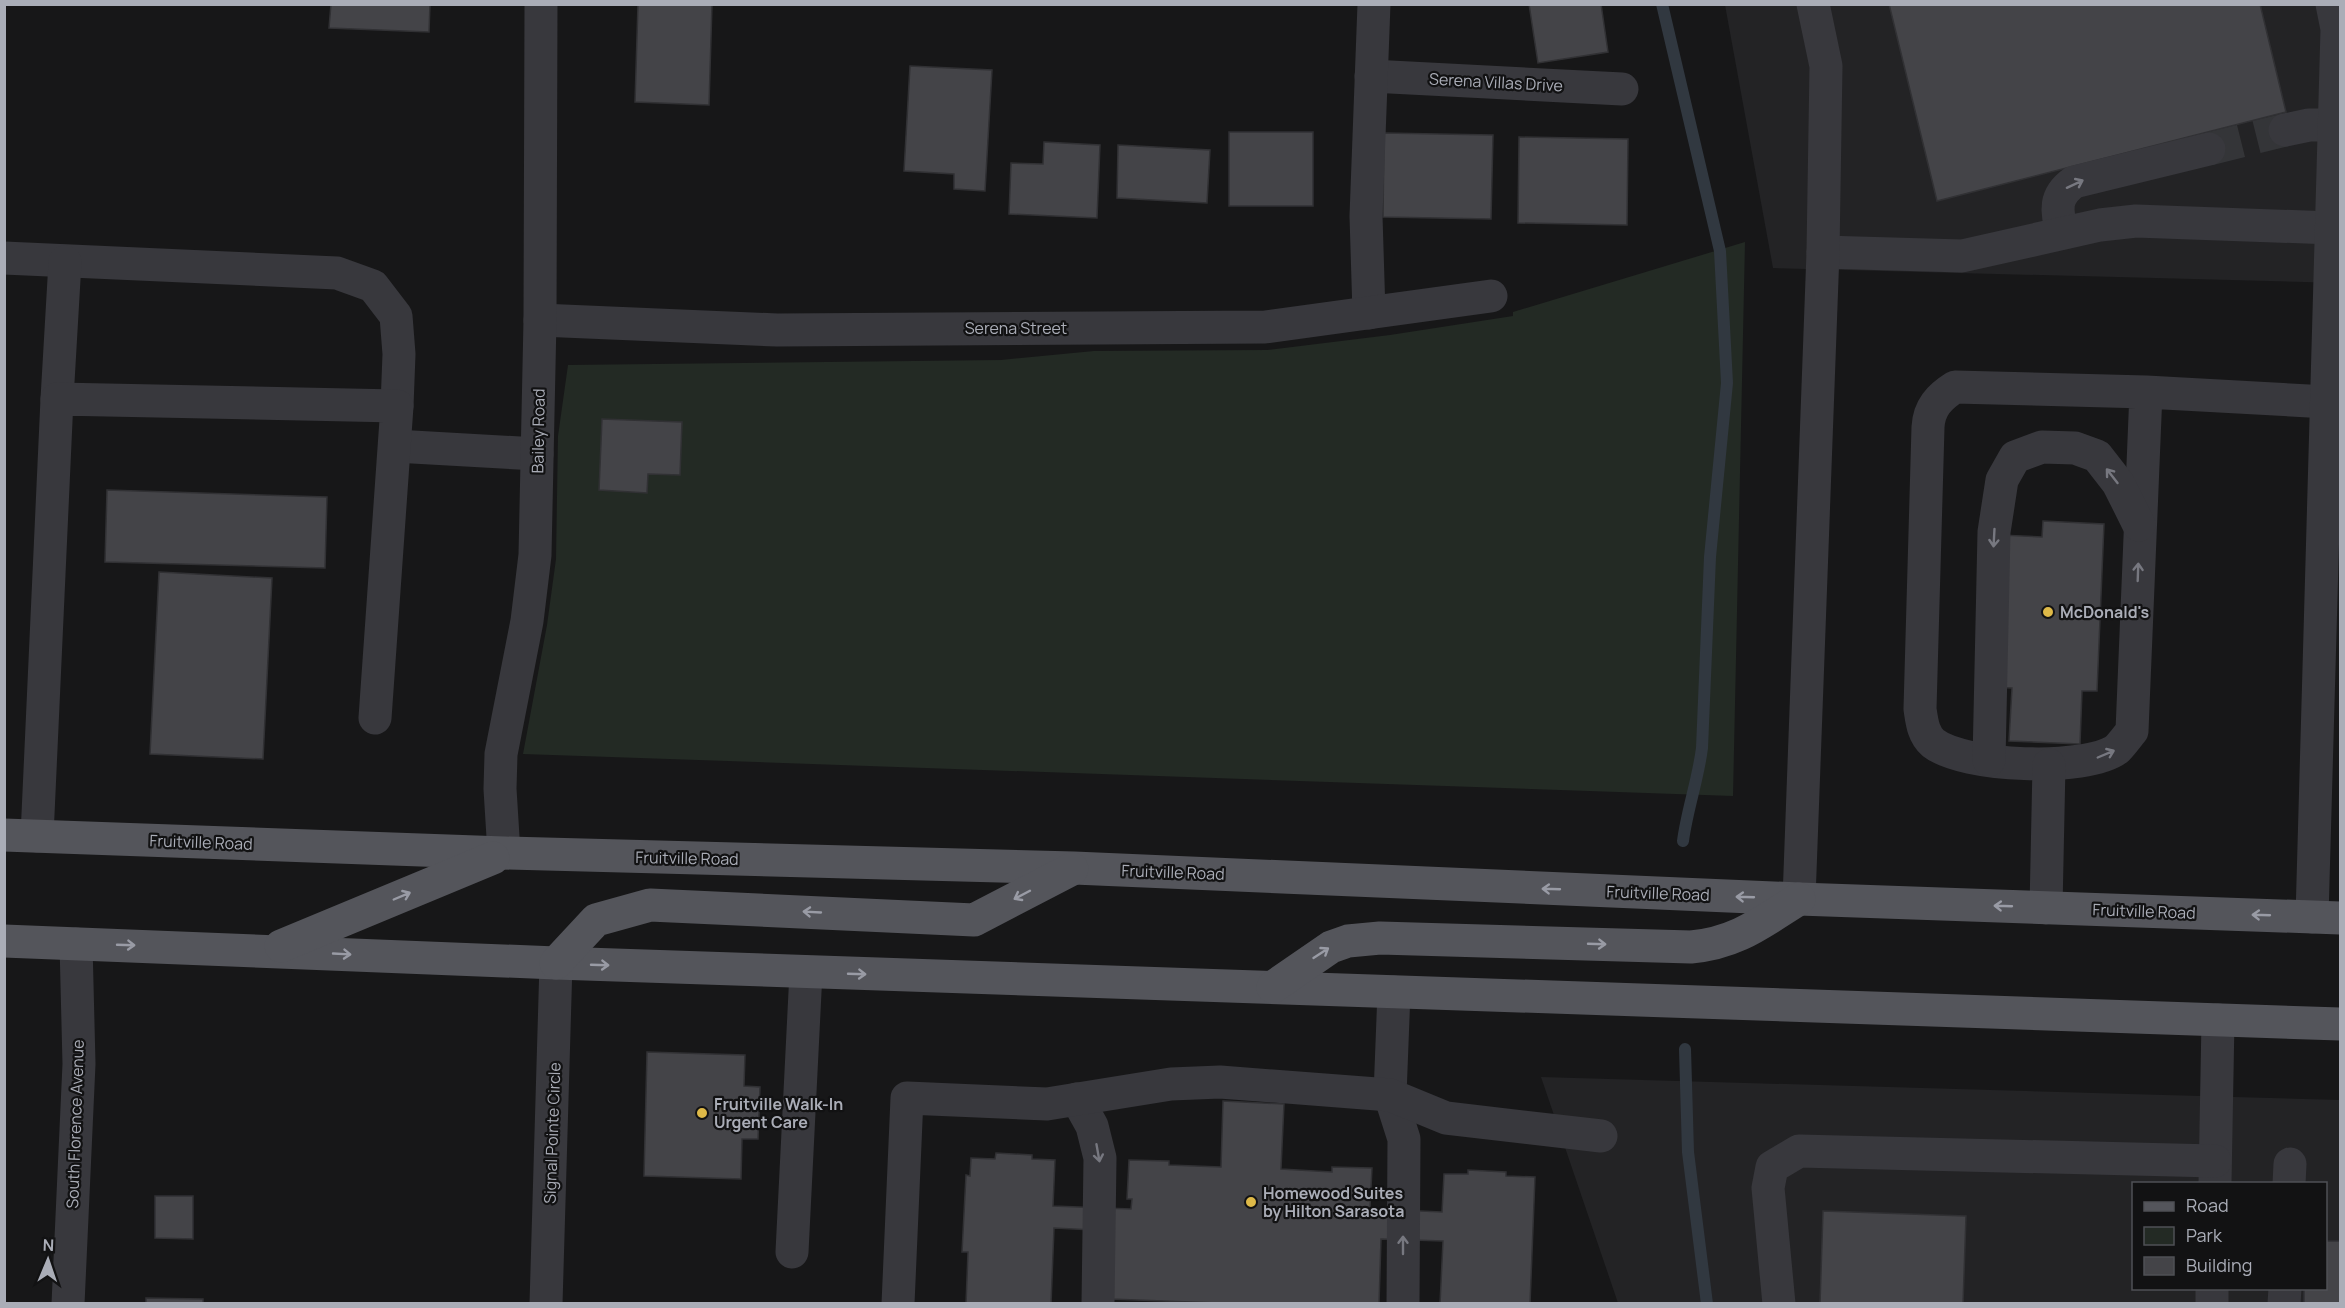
<svg xmlns="http://www.w3.org/2000/svg" width="2345" height="1308" viewBox="0 0 2345 1308" font-family="Manrope,sans-serif">
  <style>
    .built { fill: #232325; fill-rule: evenodd }
    .green { fill: #232a24 }
    .lines { fill: none; stroke-linecap: round; stroke-linejoin: round }
    .stream { stroke: #313840; stroke-width: 12 }
    .building { fill: #444448; stroke: #313134; stroke-width: 1.5 }
    .minor-tunnel { stroke: #343538; stroke-width: 33; stroke-dasharray: 33 16; stroke-linecap: butt }
    .minor { stroke: #38383d; stroke-width: 33 }
    .major { stroke: #54555b; stroke-width: 33 }
    .oneway { stroke: #777880 }
    .oneway2 { stroke: #999ba5 }
    .poi-dot { fill: #deb948; stroke: #121213; stroke-width: 2 }
    .labels { text-anchor: middle; stroke-width: 4.5; stroke-linejoin: round; paint-order: stroke }
    .street-label { font-size: 16px; fill: #aaadb7; stroke: #121213 }
    .poi-label { font-size: 16px; font-weight: bold; fill: #aaadb7; stroke: #121213; text-anchor: start }
  </style>
  <rect width="100%" height="100%" fill="#171718"/>
  <g class="built">
    <path d="M1725 5H2340V283L1773 268Z"/>
    <path d="M1541 1077 2340 1100V1303H1618ZM2134 1184H2326V1288H2134Z"/>
  </g>
  <path class="green" d="M1745 242 1733 796 523 754 547 625 556 559 558 436 568 365 1001 360 1094 351 1267 350 1390 335 1513 316V312Z"/>
  <g class="lines">
    <g class="stream">
      <path d="M1662 4 1720 251 1727 383 1710 557 1702 748C1698 780 1687 810 1683 841"/>
      <path d="M1685 1049 1688 1152 1707 1304"/>
    </g>
  </g>
  <g class="building">
    <path d="M331 4H430L429 32 329 28Z"/>
    <path d="M638 4H712L709 105 635 102Z"/>
    <path d="M1529 4H1601L1608 52 1538 63Z"/>
    <path d="M1889 4H2260L2286 112 1937 201Z"/>
    <path d="M910 66 992 70 985 191 954 189V174L904 171Z"/>
    <rect x="1229" y="132" width="84" height="74"/>
    <path d="M1384 133 1493 135 1491 219 1383 217Z"/>
    <path d="M1519 137 1628 139 1627 225 1518 223Z"/>
    <path d="M1044 142 1100 145 1097 218 1009 214 1011 163 1043 164Z"/>
    <path d="M1118 145 1210 150 1207 203 1117 198Z"/>
    <path d="M602 419 682 422 680 475 648 474 647 493 599 490Z"/>
    <path d="M107 490 327 497 325 568 105 562Z"/>
    <path d="M2043 521 2104 524 2097 691H2082L2080 744 2009 741 2012 688 1993 687 2000 535 2042 537Z"/>
    <path d="M159 572 272 578 263 759 150 754Z"/>
    <path d="M647 1052 745 1055 744 1086 760 1087 758 1139H742L741 1179 644 1176Z"/>
    <path d="M1223 1101 1284 1104 1281 1169 1332 1172V1167L1372 1168 1370 1208H1365V1217H1376L1377 1209 1442 1212 1444 1174H1468V1170L1506 1172V1176L1535 1177 1530 1304H1440L1443 1241 1381 1239 1379 1304H1244L1110 1299 1113 1231 1054 1228 1051 1304H966L968 1252H962L966 1175 970 1176 971 1158 995 1159 996 1153 1032 1155V1159L1055 1160 1053 1206 1131 1209 1132 1199H1127L1129 1160 1169 1161V1165L1221 1167Z"/>
    <path d="M155 1196H193V1239L155 1238Z"/>
    <path d="M1823 1211 1966 1216 1963 1304H1820Z"/>
    <path d="M2326 1241H2340V1304H2304V1288H2326Z"/>
    <path d="M146 1298 203 1299V1304H146Z"/>
  </g>
  <g class="lines">
    <path class="minor-tunnel" d="M2209 149 2285 130"/>
    <g class="minor">
      <path d="M1371 76 1622 89"/>
      <path d="M2285 130 2309 125H2334"/>
      <path d="M2062 233C2057 211 2053 197 2074 182L2209 149"/>
      <path d="M1823 252 1962 256 2100 225 2136 221 2332 228"/>
      <path d="M4 258 337 273 373 286 396 316 399 354 397 406"/>
      <path d="M1369 313 1366 216 1374 4"/>
      <path d="M540 320 777 330 1265 327 1491 296"/>
      <path d="M2146 392 2132 731C2127 737 2122 744 2117 749 2086 772 1963 767 1933 743 1923 734 1922 722 1920 709L1928 427C1929 408 1939 397 1955 387L2146 392 2327 402"/>
      <path d="M57 399 65 262"/>
      <path d="M395 446 537 454"/>
      <path d="M1989 760 1994 532 2002 480 2015 457 2042 447 2075 448 2097 456 2118 483 2139 525"/>
      <path d="M37 836 57 399 397 406 375 718"/>
      <path d="M504 853 500 789 501 754 527 621 535 555 540 320 541 4"/>
      <path d="M1799 899 1823 252 1826 66 1813 4"/>
      <path d="M2046 908 2049 765"/>
      <path d="M2312 917 2337 29 2332 4"/>
      <path d="M1394 992 1390 1095 1404 1139 1403 1304"/>
      <path d="M1077 1099 1092 1126 1100 1158 1098 1304"/>
      <path d="M2215 1183 2218 1020"/>
      <path d="M2289 1184 2290 1164"/>
      <path d="M792 1252 806 972"/>
      <path d="M68 1304 79 1064 76 944"/>
      <path d="M546 1304 556 963"/>
      <path d="M898 1304 907 1098 1047 1104 1171 1084 1220 1082 1390 1095 1446 1118 1601 1136"/>
      <path d="M1779 1304 1768 1188 1772 1167 1799 1151 2215 1161"/>
      <path d="M2212 1304V1288"/>
      <path d="M2284 1304 2285 1288"/>
    </g>
    <g class="major">
      <path d="M4 835 504 853 1074 868 1799 899 2340 918"/>
      <path d="M4 941 556 963 2340 1024"/>
      <path d="M281 946 493 858"/>
      <path d="M556 963 596 920 650 905 974 920 1072 869"/>
      <path d="M1273 987 1331 947 1348 941 1380 938 1691 947C1737 943 1762 922 1799 899"/>
    </g>
  </g>
  <defs><path id="oneway-shaft" d="M-6 0H5M1.5-3L5.5 0L1.5 3" fill="none" stroke-width="1.6" stroke-linecap="round" stroke-linejoin="round" transform="scale(1.5)"/></defs>
  <g class="oneway">
    <use href="#oneway-shaft" transform="translate(2075 184) rotate(-25)"/>
    <use href="#oneway-shaft" transform="translate(2112 476) rotate(-128)"/>
    <use href="#oneway-shaft" transform="translate(1994 538) rotate(93)"/>
    <use href="#oneway-shaft" transform="translate(2138 572) rotate(-88)"/>
    <use href="#oneway-shaft" transform="translate(2106 754) rotate(-23)"/>
    <use href="#oneway-shaft" transform="translate(1098 1153) rotate(80)"/>
    <use href="#oneway-shaft" transform="translate(1403 1245) rotate(-90)"/>
  </g>
  <g class="oneway2">
    <use href="#oneway-shaft" transform="translate(1551 889) rotate(-178)"/>
    <use href="#oneway-shaft" transform="translate(1022 895) rotate(152)"/>
    <use href="#oneway-shaft" transform="translate(402 896) rotate(-23)"/>
    <use href="#oneway-shaft" transform="translate(1745 897) rotate(-178)"/>
    <use href="#oneway-shaft" transform="translate(2003 906) rotate(-178)"/>
    <use href="#oneway-shaft" transform="translate(812 912) rotate(-177)"/>
    <use href="#oneway-shaft" transform="translate(2261 915) rotate(-178)"/>
    <use href="#oneway-shaft" transform="translate(1597 944) rotate(2)"/>
    <use href="#oneway-shaft" transform="translate(126 945) rotate(2)"/>
    <use href="#oneway-shaft" transform="translate(1321 953) rotate(-33)"/>
    <use href="#oneway-shaft" transform="translate(342 954) rotate(3)"/>
    <use href="#oneway-shaft" transform="translate(600 965) rotate(2)"/>
    <use href="#oneway-shaft" transform="translate(857 974) rotate(2)"/>
  </g>
  <g class="poi-dot">
    <circle cx="2048" cy="612" r="6"/>
    <circle cx="702" cy="1113" r="6"/>
    <circle cx="1251" cy="1202" r="6"/>
  </g>
  <g class="labels">
    <g class="street-label">
      <text transform="translate(1496 82) rotate(3)" y="6">Serena Villas Drive</text>
      <text x="1016" y="334">Serena Street</text>
      <text transform="translate(538 431) rotate(-89)" y="6">Bailey Road</text>
      <text transform="translate(201 842) rotate(2)" y="6">Fruitville Road</text>
      <text transform="translate(687 858) rotate(1)" y="6">Fruitville Road</text>
      <text transform="translate(1173 872) rotate(2)" y="6">Fruitville Road</text>
      <text transform="translate(1658 893) rotate(2)" y="6">Fruitville Road</text>
      <text transform="translate(2144 911) rotate(2)" y="6">Fruitville Road</text>
      <text transform="translate(75 1124) rotate(-88)" y="6">South Florence Avenue</text>
      <text transform="translate(552 1133) rotate(-88)" y="6">Signal Pointe Circle</text>
    </g>
    <g class="poi-label">
      <text x="2060" y="618">McDonald's</text>
      <text x="714" y="1110">Fruitville Walk-In<tspan x="714" dy="18">Urgent Care</tspan></text>
      <text x="1263" y="1199">Homewood Suites<tspan x="1263" dy="18">by Hilton Sarasota</tspan></text>
    </g>
  </g>
  <rect width="2345" height="1308" fill="none" stroke="#aaadb7" stroke-width="12"/>
  <rect x="2132" y="1182" width="195" height="108" fill="#121213" stroke="#4f5055" stroke-width="1.5"/>
  <rect x="2144" y="1202" width="30" height="9" fill="#54555b" stroke="#4f5055" stroke-width="1.5"/>
  <text x="2186" y="1212" font-size="18" fill="#aaadb7">Road</text>
  <rect x="2144" y="1227" width="30" height="18" fill="#232a24" stroke="#4f5055" stroke-width="1.5"/>
  <text x="2186" y="1242" font-size="18" fill="#aaadb7">Park</text>
  <rect x="2144" y="1257" width="30" height="18" fill="#444448" stroke="#4f5055" stroke-width="1.5"/>
  <text x="2186" y="1272" font-size="18" fill="#aaadb7">Building</text>
  <g transform="translate(48 1260) rotate(2)" stroke="#121213" stroke-width="4.5" paint-order="stroke">
  <path d="M0-4.5L10 22L0 15L-10 22Z" fill="#aaadb7"/>
  <text y="-9" font-size="16" font-weight="bold" text-anchor="middle" fill="#aaadb7">N</text>
  </g>
</svg>
